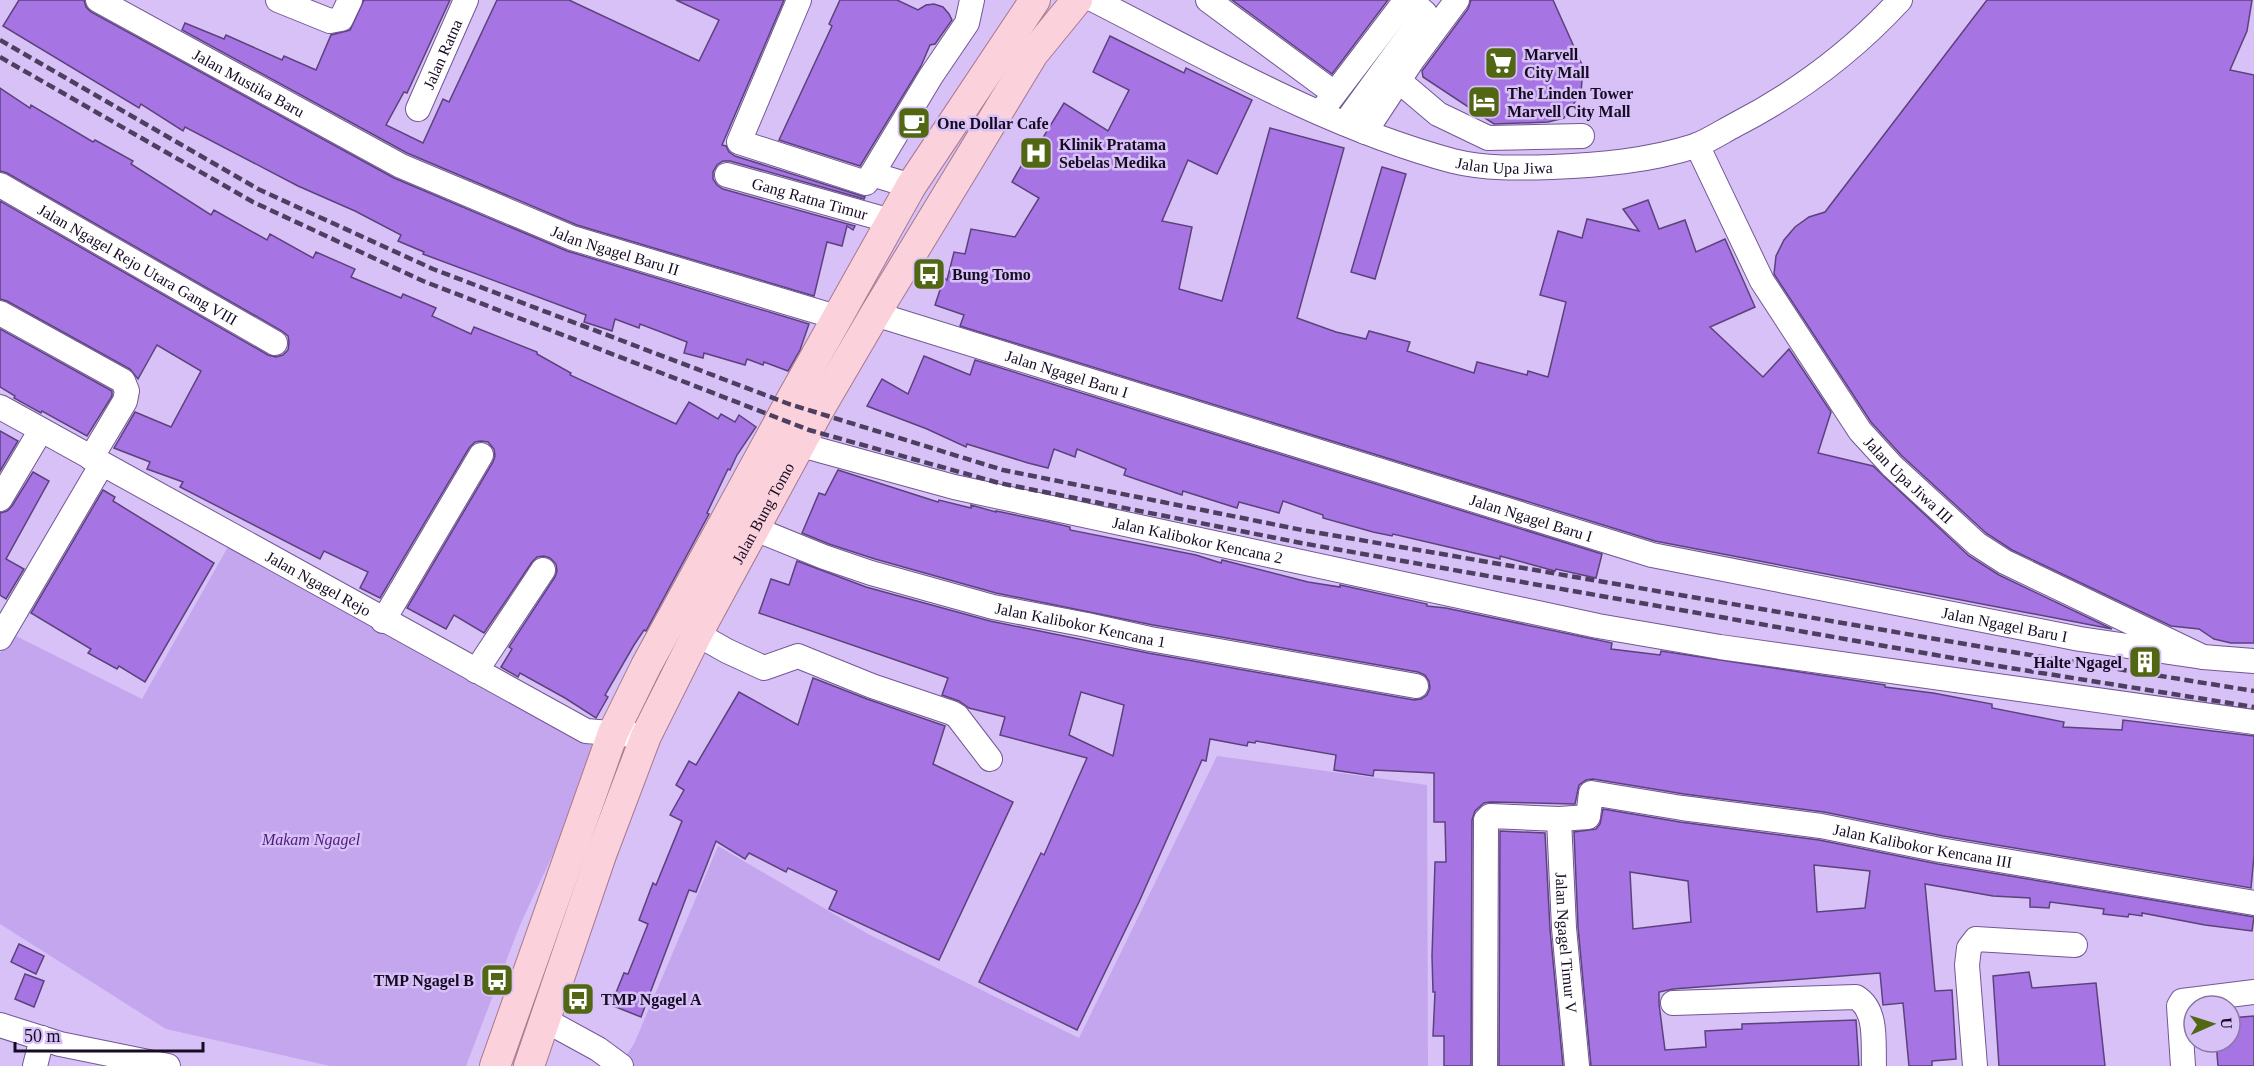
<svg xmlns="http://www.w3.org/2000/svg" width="2254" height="1066" viewBox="0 0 2254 1066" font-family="Georgia,serif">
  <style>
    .green { fill: #c4a6ee }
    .building { fill: #a674e3; stroke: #5c427d; stroke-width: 1.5; fill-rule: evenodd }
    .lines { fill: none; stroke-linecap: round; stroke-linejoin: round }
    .minor-casing { stroke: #725794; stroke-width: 26 }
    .major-casing { stroke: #a9788c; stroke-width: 32 }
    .minor { stroke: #fff; stroke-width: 24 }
    .major { stroke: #fbd1dc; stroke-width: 30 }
    .rail { stroke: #4d3f60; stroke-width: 4.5; stroke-dasharray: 9 4.5; stroke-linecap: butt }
    .labels { text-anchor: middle; stroke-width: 5; stroke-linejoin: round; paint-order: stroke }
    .poi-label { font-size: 16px; font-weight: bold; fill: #160b23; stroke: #d7c1f7; text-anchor: start }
    .street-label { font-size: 16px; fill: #160b23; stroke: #d7c1f7 }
    .park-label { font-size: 16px; font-style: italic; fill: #4f1b7e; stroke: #d7c1f7 }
  </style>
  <rect width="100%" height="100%" fill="#d7c1f7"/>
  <g class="green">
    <path d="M229 545 601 751 520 925 466 1066H330L166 1029 0 924V653L12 634 142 699Z"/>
    <path d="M1217 756 1427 785 1428 1066H619L634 1044 718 846 868 934 1079 1038Z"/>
  </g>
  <g class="building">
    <path d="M19 0H84L86 7 91 12 394 178 567 251 809 324 800 350 788 371 764 362 763 365 747 359 745 365 704 353 703 358 684 353 687 342 640 324 639 328 615 319 612 331 584 322 586 315 423 254 424 252 398 241 401 235 355 211 298 186 185 127 183 131 141 104 139 108 3 26Z"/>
    <path d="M364 0H450L407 93 404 92 386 125 423 143 443 99 449 102 497 0H569L699 61 719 20 676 0H784L722 145 726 146 729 152 735 156 865 197 864 199 730 161H723L717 165 713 172V179L717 185 723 189 855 226 853 230 847 226 842 246 827 242 814 296 577 225 407 153 182 30 185 23 224 39 226 35 282 60 284 56 316 70 331 35 350 30Z"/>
    <path d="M840 0H897L918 10 926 5 934 4 943 7 949 14 952 20 935 44 930 45 921 66 860 166 779 140 832 26 829 24Z"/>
    <path d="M1232 0H1388L1332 74Z"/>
    <path d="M1471 0H1553L1583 67 1581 93 1564 118 1548 122 1494 124 1423 77 1422 71 1468 9Z"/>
    <path d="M1987 0H2252L2247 31 2230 70 2254 75V643H2231L2214 639 2199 629 2171 626 2012 550 1986 533 1902 456 1871 422 1774 274 1776 256 1784 240 1795 227 1809 217 1825 212Z"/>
    <path d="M1110 36 1184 73 1186 68 1252 100 1217 174 1188 160 1162 221 1192 227 1179 289 1222 301 1270 128 1344 148 1297 318 1336 332 1366 339 1369 331 1410 342 1407 351 1474 373 1477 362 1527 375 1528 371 1548 377 1566 302 1540 295 1558 231 1582 238 1587 219 1639 231 1623 209 1648 200 1659 229 1685 220 1696 252 1725 239 1755 307 1710 327 1763 377 1789 349 1831 412 1818 453 1873 466 1969 556 1999 575 2112 629 1655 541 960 326 964 315 935 305 944 278 947 280 954 252 965 254 971 229 1015 237 1039 198 1012 182 1034 143 1038 146 1064 103 1108 131 1129 90 1093 72Z"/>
    <path d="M0 88 30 108 31 105 93 142 95 140 133 161 131 164 211 215 214 210 267 240 270 234 313 258 316 252 355 269 351 277 401 298 403 294 436 308 432 316 471 334 474 327 537 352V354L571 373 570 375 676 424 689 402 718 419 721 414 735 422 739 415 756 427 737 455 730 470 728 469 707 513 709 514 646 631 644 630 634 645 605 695 608 697 596 718 565 698 520 673 518 677 501 667 512 649 509 647 555 577 557 571 556 564 550 558 544 556 537 557 532 562 484 633 454 615 446 629 407 608 493 462 495 456 494 449 488 442 481 441 475 442 469 448 380 598 360 588 368 572 324 551 320 559 180 487 183 482 147 469 150 462 114 448 135 412 171 427 201 371 157 345 138 379 130 369 7 301 0 299V201L268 355 276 357 283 355 288 350 289 342 288 336 282 331 7 173 0 171Z"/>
    <path d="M1382 167 1406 174 1375 279 1351 272Z"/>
    <path d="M0 329 112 391V396L87 436 42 411 41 413 14 398 15 396 0 387Z"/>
    <path d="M924 356 970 375 975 360 1602 554 1596 578 1556 569 1555 571 1500 556V559L1393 534 1392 536 1373 532 1323 518V515L1283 501 1279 513 1239 502 1237 508 1183 491 1182 495 1124 475 1126 469 1077 449 1075 457 1054 449 1048 468 1028 463 967 444 966 447 927 429 867 406 882 379 908 394Z"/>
    <path d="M0 431 18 441 0 471Z"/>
    <path d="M838 470 938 502 939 500 971 508V505L996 512V511L1049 522 1070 527V530L1196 555 1221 563 1222 560 1308 582 1340 587V585L1427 604V606L1446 608 1612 643 1611 649 1660 655 1661 651 1885 685V687L1933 693 1992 704V708L2064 722 2063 727 2122 730 2123 720 2254 736V856L2251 888 1943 836 1824 812 1684 794 1593 779 1586 780 1579 785 1575 804 1490 802 1484 803 1475 811 1472 820 1471 1066H1444V1036H1433L1435 992H1433L1432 956 1435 862H1446L1445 822H1434V773L1374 770 1373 776 1334 770 1336 755 1256 741 1255 743 1248 742 1247 746 1210 739 1206 761 1202 760 1139 902 1077 1030 979 982 1041 853 1044 855 1087 758 1000 735 1005 717 969 708 959 701 942 695 948 678 759 613 771 579 789 585 797 561 866 587 990 621 1148 653 1414 700 1421 699 1427 695 1430 688 1429 681 1425 675 1418 672 1153 625 996 593 875 559 829 544 802 533 819 493 825 495ZM1081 692 1124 705 1113 756 1069 735Z"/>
    <path d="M33 472 49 481 6 559 24 569 6 599 0 595V513L7 511 12 506Z"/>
    <path d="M103 490 115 497 113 501 214 563 145 682 119 666 117 669 88 653 91 649 31 613Z"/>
    <path d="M813 678 867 699 945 726 933 764 1013 802 939 960 829 909 837 891 788 868 786 872 749 853 745 859 716 841 696 892 689 890 641 1017 611 1005 624 973 628 974 648 924 639 920 653 883 656 885 682 821 670 815 684 790 676 785 689 761 696 765 739 692 798 725Z"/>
    <path d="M1603 809 1680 822 1819 840 1938 864 2254 917 2252 931 2205 925 2142 913V916L2129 914 2128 917 2103 914 2104 909 2050 902 2049 908 2030 907V898L1993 896 1925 884 1935 991 1952 990 1956 1059 1932 1061V1066H1909L1903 1003 1883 1005 1880 973 1673 989 1659 992V1004L1665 1050 1706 1047 1705 1031 1742 1029V1024L1856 1020 1859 1066H1591L1578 927 1574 832 1596 829 1600 824ZM1814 865 1870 871 1865 908 1817 912ZM1630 872 1688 881 1691 922 1633 929Z"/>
    <path d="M1500 831 1545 833 1550 929 1563 1066H1499Z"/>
    <path d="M19 944 44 956 36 974 11 962Z"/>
    <path d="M2029 972 2032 988 2096 983 2105 1066H1999L1993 976Z"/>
    <path d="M25 974 44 981 34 1007 15 999Z"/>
    <path d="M2254 1016V1066H2218L2216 1042H2230V1018Z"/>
  </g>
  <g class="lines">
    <g class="minor-casing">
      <g id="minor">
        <path id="s1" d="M98 0 401 166 572 238 836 317"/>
        <path d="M278 0 330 21 341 19 350 0"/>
        <path d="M799 0 739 142 866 183 872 174 911 186"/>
        <path id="s2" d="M1094 0C1210 59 1326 127 1453 161 1485 169 1519 168 1552 167 1600 165 1648 161 1695 146 1708 141 1722 132 1735 125 1797 93 1852 52 1900 0"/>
        <path d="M1208 0 1334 93"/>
        <path d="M1399 81 1438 114 1488 138 1582 136"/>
        <path d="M1326 105 1406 0"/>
        <path id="s3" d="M418 109 466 0"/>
        <path d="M1345 123 1425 13 1410 0"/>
        <path d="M1365 132 1413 59 1457 0"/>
        <path id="s4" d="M1697 145 1762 281 1860 431 1892 466 1977 544 2005 562 2203 657 2254 661"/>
        <path d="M872 174 931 76 967 23 972 0"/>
        <path id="s5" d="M727 175 891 221"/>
        <path id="s6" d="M0 185 275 343"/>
        <path d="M0 313 123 381 127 391 125 401 91 458"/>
        <path id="s7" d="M875 314 1652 555 2080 639 2203 657"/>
        <path id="s8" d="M0 407 586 731 646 736"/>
        <path id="s9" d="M801 445 954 487 1598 626 1720 647 2254 722"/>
        <path d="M0 499 41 430"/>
        <path id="s10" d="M755 529 824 557 871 573 993 607 1087 625 1150 639 1416 686"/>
        <path d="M383 621 481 455"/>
        <path d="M697 634 727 651 764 668 798 656 872 686 952 713 957 716 990 759"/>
        <path d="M0 638 102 464"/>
        <path d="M476 671 543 570"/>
        <path id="s11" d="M1559 819 1564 928 1577 1066"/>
        <path d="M1673 1003 1856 997C1878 1010 1873 1044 1874 1066"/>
        <path d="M545 1020 598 1049 621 1066"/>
        <path d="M0 1025 60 1044 168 1066"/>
        <path d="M35 1066 42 1038"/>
        <path id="s12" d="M1485 1066 1486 820 1490 816 1559 819 1588 817 1591 793 1682 808 1821 826 1940 850 2254 903"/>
        <path d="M1975 1066 1967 965 1969 948 1976 939 2075 945"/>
        <path d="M2183 1066 2179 1006 2182 1001 2254 992"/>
      </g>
    </g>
    <g class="major-casing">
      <g id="major">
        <path d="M495 1066 613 733 646 666 789 404 911 186 1035 0"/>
        <path id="s13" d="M529 1066 601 855 646 736 697 634 817 413 875 314 1033 54 1077 0"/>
      </g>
    </g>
    <use href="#minor" class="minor"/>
    <use href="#major" class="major"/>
    <g class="rail">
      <path d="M0 40 258 189 433 269 789 404 1003 470 1302 530 2000 650 2254 691"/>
      <path d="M0 57 253 202 423 281 809 430 999 483 1301 543 1998 666 2254 707"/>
    </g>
  </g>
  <defs>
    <g id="supermarket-square" transform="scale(1.725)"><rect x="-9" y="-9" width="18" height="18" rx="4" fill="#526714" stroke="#d7c1f7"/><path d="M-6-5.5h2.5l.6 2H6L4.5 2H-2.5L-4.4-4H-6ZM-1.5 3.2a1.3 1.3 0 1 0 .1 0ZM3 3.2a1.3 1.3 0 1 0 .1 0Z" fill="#fff"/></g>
    <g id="hotel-square" transform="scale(1.725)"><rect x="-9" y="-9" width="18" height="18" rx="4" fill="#526714" stroke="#d7c1f7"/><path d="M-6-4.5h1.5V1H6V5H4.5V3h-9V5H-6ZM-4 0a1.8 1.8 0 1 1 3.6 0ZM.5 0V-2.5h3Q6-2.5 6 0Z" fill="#fff"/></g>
    <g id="cafe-square" transform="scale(1.725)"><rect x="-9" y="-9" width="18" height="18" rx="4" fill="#526714" stroke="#d7c1f7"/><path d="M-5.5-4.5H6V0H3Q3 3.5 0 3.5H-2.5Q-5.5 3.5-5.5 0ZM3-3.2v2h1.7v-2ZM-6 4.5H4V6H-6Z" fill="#fff"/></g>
    <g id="hospital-square" transform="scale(1.725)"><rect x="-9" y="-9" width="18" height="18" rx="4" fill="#526714" stroke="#d7c1f7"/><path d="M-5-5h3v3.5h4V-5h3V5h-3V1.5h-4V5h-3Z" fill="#fff"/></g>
    <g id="bus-square" transform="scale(1.725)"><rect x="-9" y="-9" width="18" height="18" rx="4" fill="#526714" stroke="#d7c1f7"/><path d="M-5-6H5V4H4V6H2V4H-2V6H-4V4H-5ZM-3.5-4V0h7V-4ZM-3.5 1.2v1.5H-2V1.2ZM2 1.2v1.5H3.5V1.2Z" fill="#fff"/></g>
    <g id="building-square" transform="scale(1.725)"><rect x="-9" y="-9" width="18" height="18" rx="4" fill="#526714" stroke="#d7c1f7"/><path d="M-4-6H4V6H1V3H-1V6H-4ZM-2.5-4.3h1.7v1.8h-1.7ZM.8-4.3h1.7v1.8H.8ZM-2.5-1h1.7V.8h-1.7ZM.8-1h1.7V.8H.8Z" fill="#fff"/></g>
  </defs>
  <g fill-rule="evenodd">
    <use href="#supermarket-square" x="1501" y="63"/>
    <use href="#hotel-square" x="1484" y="102"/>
    <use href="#cafe-square" x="914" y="123"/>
    <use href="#hospital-square" x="1036" y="153"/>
    <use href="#bus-square" x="929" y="274"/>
    <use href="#building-square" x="2145" y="662"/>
    <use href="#bus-square" x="497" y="980"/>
    <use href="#bus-square" x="578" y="999"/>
  </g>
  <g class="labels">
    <g class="poi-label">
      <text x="1524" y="60">Marvell<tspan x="1524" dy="18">City Mall</tspan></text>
      <text x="1507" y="99">The Linden Tower<tspan x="1507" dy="18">Marvell City Mall</tspan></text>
      <text x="937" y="129">One Dollar Cafe</text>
      <text x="1059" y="150">Klinik Pratama<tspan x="1059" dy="18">Sebelas Medika</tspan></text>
      <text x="952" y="280">Bung Tomo</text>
      <text x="2122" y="668" text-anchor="end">Halte Ngagel</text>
      <text x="474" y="986" text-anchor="end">TMP Ngagel B</text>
      <text x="601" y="1005">TMP Ngagel A</text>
    </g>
    <g class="street-label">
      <text dy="6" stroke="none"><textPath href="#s3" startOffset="60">Jalan Ratna</textPath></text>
      <text dy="6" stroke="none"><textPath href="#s1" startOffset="172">Jalan Mustika Baru</textPath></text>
      <text dy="6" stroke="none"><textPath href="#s2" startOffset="446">Jalan Upa Jiwa</textPath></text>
      <text dy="6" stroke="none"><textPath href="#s5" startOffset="86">Gang Ratna Timur</textPath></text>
      <text dy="6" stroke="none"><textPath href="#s1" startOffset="576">Jalan Ngagel Baru II</textPath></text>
      <text dy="6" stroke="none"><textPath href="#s6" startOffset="159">Jalan Ngagel Rejo Utara Gang VIII</textPath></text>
      <text dy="6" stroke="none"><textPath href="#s7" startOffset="201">Jalan Ngagel Baru I</textPath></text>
      <text dy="6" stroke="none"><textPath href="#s4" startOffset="399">Jalan Upa Jiwa III</textPath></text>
      <text dy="6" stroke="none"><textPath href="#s13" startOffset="602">Jalan Bung Tomo</textPath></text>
      <text dy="6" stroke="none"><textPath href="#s7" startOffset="687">Jalan Ngagel Baru I</textPath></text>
      <text dy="6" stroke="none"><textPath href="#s9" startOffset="408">Jalan Kalibokor Kencana 2</textPath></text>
      <text dy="6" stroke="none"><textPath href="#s8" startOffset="364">Jalan Ngagel Rejo</textPath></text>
      <text dy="6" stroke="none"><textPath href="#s10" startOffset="340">Jalan Kalibokor Kencana 1</textPath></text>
      <text dy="6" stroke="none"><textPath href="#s7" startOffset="1173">Jalan Ngagel Baru I</textPath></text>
      <text dy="6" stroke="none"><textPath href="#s12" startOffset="710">Jalan Kalibokor Kencana III</textPath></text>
      <text dy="6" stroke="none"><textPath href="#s11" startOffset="124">Jalan Ngagel Timur V</textPath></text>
    </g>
    <g class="park-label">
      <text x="311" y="845">Makam Ngagel</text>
    </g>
  </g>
  <g transform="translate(2212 1024) rotate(87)"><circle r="28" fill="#d7c1f7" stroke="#8a78a2" stroke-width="1.5"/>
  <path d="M0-4.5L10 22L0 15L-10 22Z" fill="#526714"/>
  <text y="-9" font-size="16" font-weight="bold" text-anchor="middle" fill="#160b23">U</text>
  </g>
  <path d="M15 1042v9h188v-9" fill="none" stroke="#160b23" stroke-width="3"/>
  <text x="24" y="1042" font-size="18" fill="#160b23" stroke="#d7c1f7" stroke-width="4.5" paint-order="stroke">50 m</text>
</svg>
